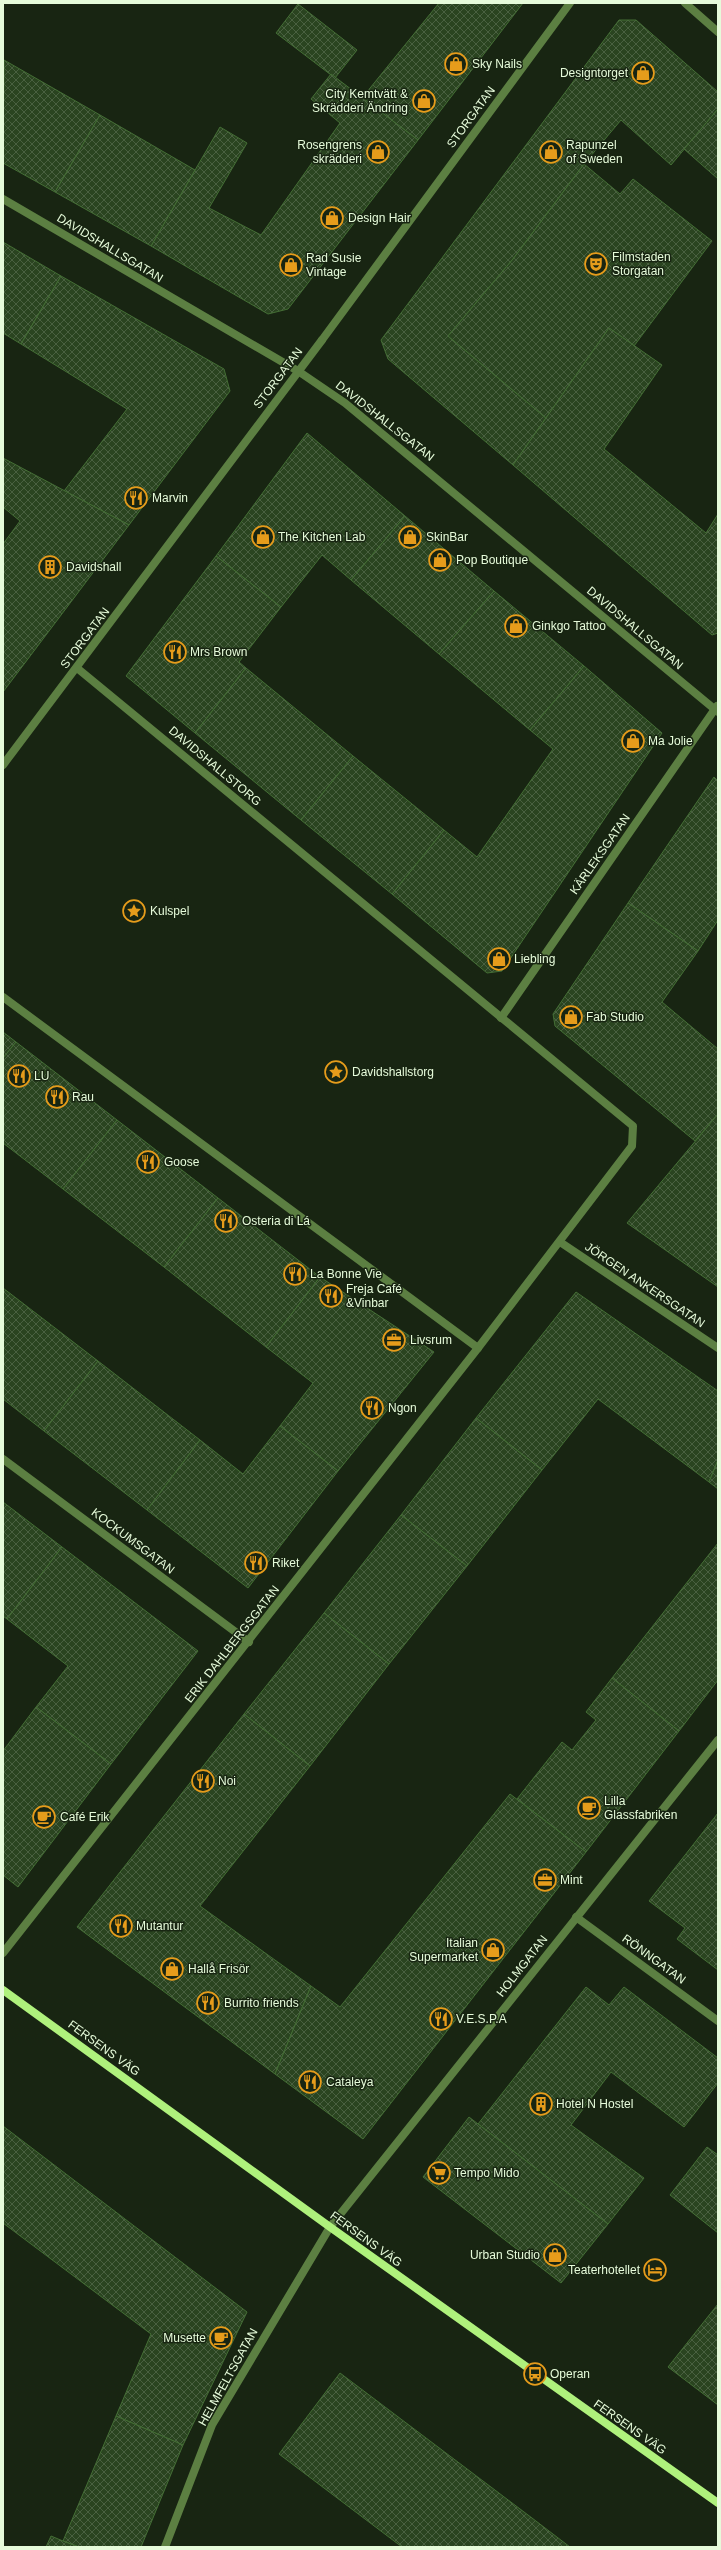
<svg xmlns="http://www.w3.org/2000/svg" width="721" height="2550" viewBox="0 0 721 2550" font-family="Arial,sans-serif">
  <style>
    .building { fill: url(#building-cross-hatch); stroke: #446e35 }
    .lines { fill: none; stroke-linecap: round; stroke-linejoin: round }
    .pedestrian { stroke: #5c7f42; stroke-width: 8 }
    .minor { stroke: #5c7f42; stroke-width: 8 }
    .secondary { stroke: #aff17c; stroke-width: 8 }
    .labels { text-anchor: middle; stroke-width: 3; stroke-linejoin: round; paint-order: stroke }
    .poi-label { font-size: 12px; fill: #e6fbda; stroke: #182512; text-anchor: start }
    .street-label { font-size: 12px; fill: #e6fbda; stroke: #182512 }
  </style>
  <defs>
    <pattern id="building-cross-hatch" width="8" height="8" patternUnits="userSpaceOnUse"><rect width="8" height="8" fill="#2a4420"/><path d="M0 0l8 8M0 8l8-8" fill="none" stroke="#496040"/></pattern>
  </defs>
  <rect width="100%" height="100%" fill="#182512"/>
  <g class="building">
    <path d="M439 3H523L418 140 362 98Z"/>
    <path d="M298 4 357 50 335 78 276 33Z"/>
    <path d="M619 20H636L718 92V109L671 165 621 120 584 164 513 259 448 336 546 418 513 465 388 359 381 340Z"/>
    <path d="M4 60 100 115 55 192 3 163Z"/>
    <path d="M331 74 418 140 288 309 268 314 151 246 220 127 247 143 209 208 261 235 340 123 311 99Z"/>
    <path d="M718 109V179L684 149Z"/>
    <path d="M100 115 195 170 151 246 55 192Z"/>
    <path d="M584 164 620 194 633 179 712 241 634 346 609 328 546 418 448 336 513 259Z"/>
    <path d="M3 242 61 276 21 344 3 333Z"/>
    <path d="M61 276 224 369 230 391 129 525 64 491 127 409 21 344Z"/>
    <path d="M609 328 662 365 604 449 706 533 718 514V633L712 635 513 465Z"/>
    <path d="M307 433 405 516 351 580 322 555 281 607 216 556Z"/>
    <path d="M3 458 129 525 3 692V544L20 521 3 507Z"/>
    <path d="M405 516 494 591 439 654 351 580Z"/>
    <path d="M216 556 281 607 239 662 246 668 195 733 126 676Z"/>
    <path d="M494 591 584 666 530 730 439 654Z"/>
    <path d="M584 666 662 733 502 971 487 973 392 894 444 830 477 857 553 749 530 730Z"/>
    <path d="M246 668 353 756 301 820 195 733Z"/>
    <path d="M353 756 444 830 392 894 301 820Z"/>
    <path d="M714 777 718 781V920L698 951 628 903Z"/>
    <path d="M628 903 698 951 662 1002 718 1049V1114L695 1141 555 1026 553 1014Z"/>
    <path d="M3 1032 16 1042 3 1058Z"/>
    <path d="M16 1042 117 1120 63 1189 3 1143V1058Z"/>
    <path d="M718 1114V1287L627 1223Z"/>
    <path d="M117 1120 218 1198 164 1267 63 1189Z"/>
    <path d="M218 1198 320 1277 266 1347 164 1267Z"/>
    <path d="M320 1277 434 1352 338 1471 280 1426 313 1383 266 1347Z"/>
    <path d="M3 1288 98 1361 44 1431 3 1399Z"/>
    <path d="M576 1292 718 1391V1460L709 1482 598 1399 542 1470 476 1418Z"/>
    <path d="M98 1361 200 1440 147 1510 44 1431Z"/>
    <path d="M476 1418 542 1470 467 1566 401 1515Z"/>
    <path d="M280 1426 338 1471 248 1588 147 1510 200 1440 243 1474Z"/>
    <path d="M718 1460V1489L709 1482Z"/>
    <path d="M3 1502 62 1547 7 1619 3 1616Z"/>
    <path d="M401 1515 467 1566 389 1664 324 1613Z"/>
    <path d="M718 1543V1680L679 1731 612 1678Z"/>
    <path d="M62 1547 198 1651 111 1764 36 1707 68 1666 7 1619Z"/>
    <path d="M324 1613 389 1664 310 1766 244 1714Z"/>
    <path d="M612 1678 679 1731 586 1852 517 1799 562 1742 572 1750 596 1720 586 1712Z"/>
    <path d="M36 1707 111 1764 18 1887 3 1875V1751Z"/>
    <path d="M244 1714 310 1766 200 1906 311 1986 275 2074 77 1927Z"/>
    <path d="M510 1794 586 1852 363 2139 275 2074 311 1986 340 2007Z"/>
    <path d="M718 1813V1970L677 1939 685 1928 649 1901Z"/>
    <path d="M586 1987 609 2005 624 1987 718 2058V2083L684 2127 611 2072 571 2125 644 2178 608 2224 478 2124Z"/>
    <path d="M469 2117 608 2224 561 2283 423 2177Z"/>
    <path d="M3 2126 247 2312 183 2445 116 2416 151 2334 3 2223Z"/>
    <path d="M707 2147 718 2155V2233L670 2195Z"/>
    <path d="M718 2304V2405L668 2367Z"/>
    <path d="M340 2373 532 2518 570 2547H402L279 2454Z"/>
    <path d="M116 2416 183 2445 141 2547H79L63 2541Z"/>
    <path d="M51 2536 63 2541 79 2547H46Z"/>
  </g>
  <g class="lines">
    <g class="pedestrian">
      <path d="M685 3 718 32"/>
      <path d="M322 340 570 3"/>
    </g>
    <g class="minor">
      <path d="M3 199 298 371 345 403 718 712"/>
      <path d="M3 765 322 340"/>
      <path d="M3 997 478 1348"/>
      <path d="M501 1018 717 706"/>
      <path d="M560 1242 718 1348"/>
      <path d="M3 1459 249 1642"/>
      <path d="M576 1917 718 2021"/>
      <path d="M3 1953 478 1348 632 1146 633 1126 77 668"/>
      <path d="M165 2547 212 2425 330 2227 718 1740"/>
    </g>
    <path class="secondary" d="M3 1990 330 2227 718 2503"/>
  </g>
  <defs>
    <g id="shop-ring" transform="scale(1.15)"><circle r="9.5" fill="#182512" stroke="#e69c1b" stroke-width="1.5"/><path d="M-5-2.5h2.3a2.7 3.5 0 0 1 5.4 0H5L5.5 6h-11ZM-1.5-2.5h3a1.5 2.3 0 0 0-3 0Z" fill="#e69c1b"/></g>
    <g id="theatre-ring" transform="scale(1.15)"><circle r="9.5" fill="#182512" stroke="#e69c1b" stroke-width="1.5"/><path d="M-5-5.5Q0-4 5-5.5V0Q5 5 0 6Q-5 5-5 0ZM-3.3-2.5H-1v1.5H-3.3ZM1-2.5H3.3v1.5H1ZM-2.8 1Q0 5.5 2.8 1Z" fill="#e69c1b"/></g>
    <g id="restaurant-ring" transform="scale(1.15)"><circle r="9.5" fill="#182512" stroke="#e69c1b" stroke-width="1.5"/><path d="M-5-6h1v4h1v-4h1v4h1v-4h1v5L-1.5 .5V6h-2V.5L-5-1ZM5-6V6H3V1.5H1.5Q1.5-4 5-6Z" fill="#e69c1b"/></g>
    <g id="building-ring" transform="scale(1.15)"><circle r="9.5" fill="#182512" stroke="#e69c1b" stroke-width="1.5"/><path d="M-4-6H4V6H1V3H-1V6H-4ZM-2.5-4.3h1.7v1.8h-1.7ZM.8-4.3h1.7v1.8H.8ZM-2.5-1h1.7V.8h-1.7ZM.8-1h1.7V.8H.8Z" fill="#e69c1b"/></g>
    <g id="sight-ring" transform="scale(1.15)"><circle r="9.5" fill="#182512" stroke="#e69c1b" stroke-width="1.5"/><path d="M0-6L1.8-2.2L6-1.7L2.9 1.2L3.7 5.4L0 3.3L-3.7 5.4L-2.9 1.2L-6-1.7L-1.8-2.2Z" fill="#e69c1b"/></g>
    <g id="office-ring" transform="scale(1.15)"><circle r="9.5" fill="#182512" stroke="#e69c1b" stroke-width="1.5"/><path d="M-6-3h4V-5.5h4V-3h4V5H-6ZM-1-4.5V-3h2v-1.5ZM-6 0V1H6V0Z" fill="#e69c1b"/></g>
    <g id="cafe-ring" transform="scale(1.15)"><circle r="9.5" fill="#182512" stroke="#e69c1b" stroke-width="1.5"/><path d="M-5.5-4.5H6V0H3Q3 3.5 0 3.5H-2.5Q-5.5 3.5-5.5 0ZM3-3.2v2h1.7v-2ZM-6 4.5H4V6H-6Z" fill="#e69c1b"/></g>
    <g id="supermarket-ring" transform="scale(1.15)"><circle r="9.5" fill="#182512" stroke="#e69c1b" stroke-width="1.5"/><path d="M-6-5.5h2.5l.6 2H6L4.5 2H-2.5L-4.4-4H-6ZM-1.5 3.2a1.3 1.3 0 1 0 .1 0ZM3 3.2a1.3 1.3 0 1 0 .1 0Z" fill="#e69c1b"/></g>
    <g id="hotel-ring" transform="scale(1.15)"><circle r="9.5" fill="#182512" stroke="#e69c1b" stroke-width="1.5"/><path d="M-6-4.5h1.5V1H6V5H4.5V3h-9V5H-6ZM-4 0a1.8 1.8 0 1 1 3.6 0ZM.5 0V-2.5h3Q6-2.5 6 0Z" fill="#e69c1b"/></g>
    <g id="bus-ring" transform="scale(1.15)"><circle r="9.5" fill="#182512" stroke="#e69c1b" stroke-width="1.5"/><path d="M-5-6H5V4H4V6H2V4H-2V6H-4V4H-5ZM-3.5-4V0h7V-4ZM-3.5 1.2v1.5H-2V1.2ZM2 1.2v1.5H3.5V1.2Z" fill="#e69c1b"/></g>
  </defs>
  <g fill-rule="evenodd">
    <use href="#shop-ring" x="456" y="64"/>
    <use href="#shop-ring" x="643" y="73"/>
    <use href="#shop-ring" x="424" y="101"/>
    <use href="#shop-ring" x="378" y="152"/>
    <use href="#shop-ring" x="551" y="152"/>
    <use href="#shop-ring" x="332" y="218"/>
    <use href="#theatre-ring" x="596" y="264"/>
    <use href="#shop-ring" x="291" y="265"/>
    <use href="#restaurant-ring" x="136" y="498"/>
    <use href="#shop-ring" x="263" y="537"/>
    <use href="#shop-ring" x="410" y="537"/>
    <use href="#shop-ring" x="440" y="560"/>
    <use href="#building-ring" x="50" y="567"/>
    <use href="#shop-ring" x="516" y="626"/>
    <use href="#restaurant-ring" x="175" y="652"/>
    <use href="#shop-ring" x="633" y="741"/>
    <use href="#sight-ring" x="134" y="911"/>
    <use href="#shop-ring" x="499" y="959"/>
    <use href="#shop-ring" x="571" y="1017"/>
    <use href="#sight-ring" x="336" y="1072"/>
    <use href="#restaurant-ring" x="19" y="1076"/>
    <use href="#restaurant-ring" x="57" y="1097"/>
    <use href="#restaurant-ring" x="148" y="1162"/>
    <use href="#restaurant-ring" x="226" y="1221"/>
    <use href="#restaurant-ring" x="295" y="1274"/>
    <use href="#restaurant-ring" x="331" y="1296"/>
    <use href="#office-ring" x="394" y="1340"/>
    <use href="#restaurant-ring" x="372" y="1408"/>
    <use href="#restaurant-ring" x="256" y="1563"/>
    <use href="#restaurant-ring" x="203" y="1781"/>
    <use href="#cafe-ring" x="589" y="1808"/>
    <use href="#cafe-ring" x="44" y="1817"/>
    <use href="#office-ring" x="545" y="1880"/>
    <use href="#restaurant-ring" x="121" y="1926"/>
    <use href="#shop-ring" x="493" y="1950"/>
    <use href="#shop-ring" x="172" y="1969"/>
    <use href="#restaurant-ring" x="208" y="2003"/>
    <use href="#restaurant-ring" x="441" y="2019"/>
    <use href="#restaurant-ring" x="310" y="2082"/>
    <use href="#building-ring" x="541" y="2104"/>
    <use href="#supermarket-ring" x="439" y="2173"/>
    <use href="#shop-ring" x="555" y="2255"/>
    <use href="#hotel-ring" x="655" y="2270"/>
    <use href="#cafe-ring" x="221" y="2338"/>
    <use href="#bus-ring" x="535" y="2374"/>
  </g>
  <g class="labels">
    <g class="poi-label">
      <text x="472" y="68">Sky Nails</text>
      <text x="628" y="77" text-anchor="end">Designtorget</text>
      <text x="408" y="98" text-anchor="end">City Kemtvätt &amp;<tspan x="408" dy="14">Skrädderi Ändring</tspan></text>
      <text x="362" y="149" text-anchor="end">Rosengrens<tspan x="362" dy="14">skrädderi</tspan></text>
      <text x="566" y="149">Rapunzel<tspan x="566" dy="14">of Sweden</tspan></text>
      <text x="348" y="222">Design Hair</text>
      <text x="612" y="261">Filmstaden<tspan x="612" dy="14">Storgatan</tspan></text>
      <text x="306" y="262">Rad Susie<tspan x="306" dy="14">Vintage</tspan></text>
      <text x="152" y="502">Marvin</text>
      <text x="278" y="541">The Kitchen Lab</text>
      <text x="426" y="541">SkinBar</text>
      <text x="456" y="564">Pop Boutique</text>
      <text x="66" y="571">Davidshall</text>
      <text x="532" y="630">Ginkgo Tattoo</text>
      <text x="190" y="656">Mrs Brown</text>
      <text x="648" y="745">Ma Jolie</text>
      <text x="150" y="915">Kulspel</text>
      <text x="514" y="963">Liebling</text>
      <text x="586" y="1021">Fab Studio</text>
      <text x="352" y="1076">Davidshallstorg</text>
      <text x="34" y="1080">LU</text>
      <text x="72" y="1101">Rau</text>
      <text x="164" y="1166">Goose</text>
      <text x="242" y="1225">Osteria di Lá</text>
      <text x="310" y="1278">La Bonne Vie</text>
      <text x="346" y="1293">Freja Café<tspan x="346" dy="14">&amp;Vinbar</tspan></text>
      <text x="410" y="1344">Livsrum</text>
      <text x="388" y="1412">Ngon</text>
      <text x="272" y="1567">Riket</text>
      <text x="218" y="1785">Noi</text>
      <text x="604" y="1805">Lilla<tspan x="604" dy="14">Glassfabriken</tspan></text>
      <text x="60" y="1821">Café Erik</text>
      <text x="560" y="1884">Mint</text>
      <text x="136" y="1930">Mutantur</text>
      <text x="478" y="1947" text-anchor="end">Italian<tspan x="478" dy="14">Supermarket</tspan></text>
      <text x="188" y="1973">Hallå Frisör</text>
      <text x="224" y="2007">Burrito friends</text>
      <text x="456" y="2023">V.E.S.P.A</text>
      <text x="326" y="2086">Cataleya</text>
      <text x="556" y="2108">Hotel N Hostel</text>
      <text x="454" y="2177">Tempo Mido</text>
      <text x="540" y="2259" text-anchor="end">Urban Studio</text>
      <text x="640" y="2274" text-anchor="end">Teaterhotellet</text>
      <text x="206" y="2342" text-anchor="end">Musette</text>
      <text x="550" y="2378">Operan</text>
    </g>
    <g class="street-label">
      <text transform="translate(471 117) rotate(-54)" y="4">STORGATAN</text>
      <text transform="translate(110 248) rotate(31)" y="4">DAVIDSHALLSGATAN</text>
      <text transform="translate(278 378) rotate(-53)" y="4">STORGATAN</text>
      <text transform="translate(385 421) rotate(38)" y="4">DAVIDSHALLSGATAN</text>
      <text transform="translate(635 628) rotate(40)" y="4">DAVIDSHALLSGATAN</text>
      <text transform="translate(85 638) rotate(-53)" y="4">STORGATAN</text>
      <text transform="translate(215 766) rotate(40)" y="4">DAVIDSHALLSTORG</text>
      <text transform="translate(600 854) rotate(-55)" y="4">KÄRLEKSGATAN</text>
      <text transform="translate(645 1285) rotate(34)" y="4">JÖRGEN ANKERSGATAN</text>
      <text transform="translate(133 1541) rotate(37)" y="4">KOCKUMSGATAN</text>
      <text transform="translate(232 1644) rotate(-52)" y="4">ERIK DAHLBERGSGATAN</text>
      <text transform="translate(654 1959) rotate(36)" y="4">RÖNNGATAN</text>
      <text transform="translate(522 1966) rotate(-52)" y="4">HOLMGATAN</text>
      <text transform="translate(104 2048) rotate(36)" y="4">FERSENS VÄG</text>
      <text transform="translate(366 2239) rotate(36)" y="4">FERSENS VÄG</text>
      <text transform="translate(228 2377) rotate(-61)" y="4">HELMFELTSGATAN</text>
      <text transform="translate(630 2427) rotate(35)" y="4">FERSENS VÄG</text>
    </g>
  </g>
  <rect width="721" height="2550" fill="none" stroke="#e6fbda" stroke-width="8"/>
</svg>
